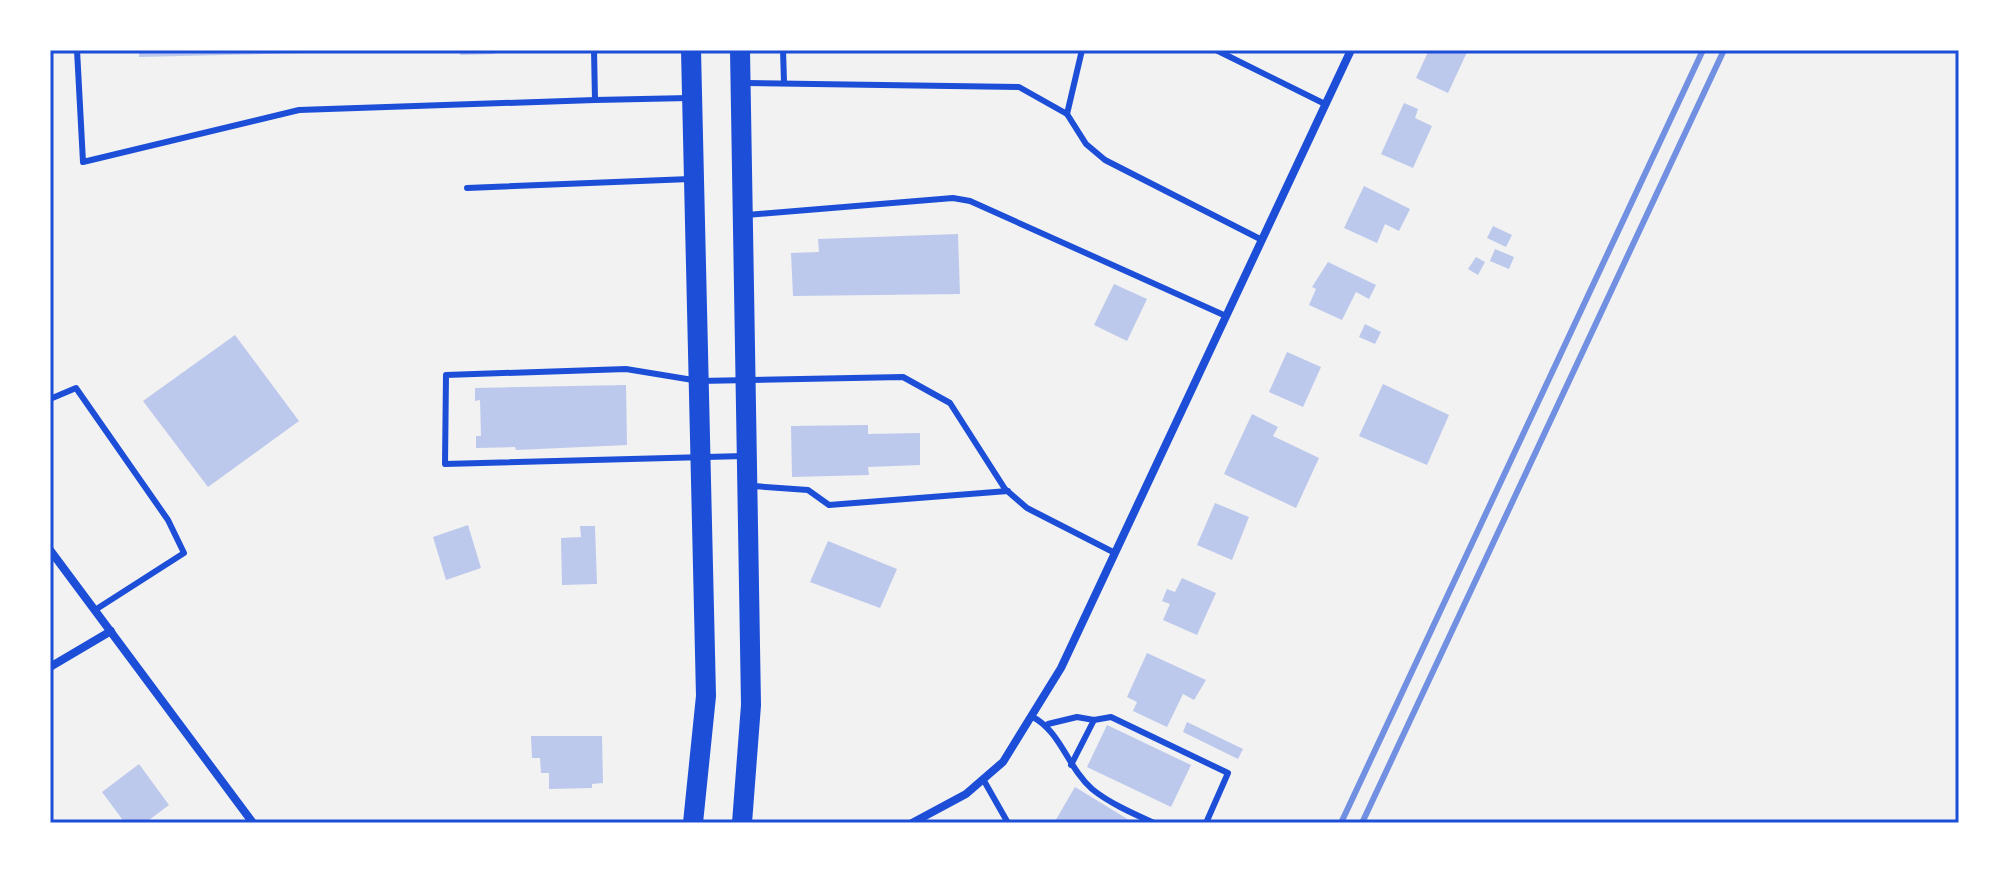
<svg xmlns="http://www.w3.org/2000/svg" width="2009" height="873" viewBox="0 0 2009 873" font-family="'Zilla Slab',serif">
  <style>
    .building { fill: #bdc9ec }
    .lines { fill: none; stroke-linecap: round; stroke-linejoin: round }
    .service { stroke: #1d4ed8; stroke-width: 6 }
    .minor { stroke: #1d4ed8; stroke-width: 8 }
    .primary { stroke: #1d4ed8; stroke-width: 20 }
    .rail { stroke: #7290e2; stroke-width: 6 }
    .neatline { fill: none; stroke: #1d4ed8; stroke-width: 3 }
  </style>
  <rect width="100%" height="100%" fill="#f2f2f2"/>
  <g class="building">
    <path d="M139 50H302L303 53 139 57Z"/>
    <path d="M460 50H495V54L460 55Z"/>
    <path d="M1429 50H1468L1448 93 1416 78Z"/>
    <path d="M1404 103 1418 109 1415 118 1432 126 1413 168 1381 154Z"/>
    <path d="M1364 186 1410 209 1399 231 1385 224 1377 243 1344 228Z"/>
    <path d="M1493 226 1512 235 1506 247 1487 238Z"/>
    <path d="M958 234 960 294 793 296 791 253 819 252 818 239Z"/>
    <path d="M1495 249 1514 257 1509 269 1490 261Z"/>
    <path d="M1476 257 1485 262 1478 275 1468 269Z"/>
    <path d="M1328 262 1376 285 1369 299 1356 292 1342 320 1309 305 1316 289 1312 287Z"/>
    <path d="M1114 284 1147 299 1127 341 1094 325Z"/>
    <path d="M1365 324 1381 332 1375 344 1359 337Z"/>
    <path d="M235 335 299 421 208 487 143 401Z"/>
    <path d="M1287 352 1321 367 1303 407 1269 392Z"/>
    <path d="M1383 384 1449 415 1427 465 1359 436Z"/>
    <path d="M626 385 627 445 516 450 515 447 476 448V436H481L480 400 475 401V388Z"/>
    <path d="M1252 414 1278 427 1273 436 1319 458 1296 508 1224 474Z"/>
    <path d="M868 425V434L920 433V465L868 467 869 475 792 477 791 426Z"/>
    <path d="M1215 503 1249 517 1232 560 1197 545Z"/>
    <path d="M468 525 481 568 446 580 433 537Z"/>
    <path d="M580 526H595L597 584 562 585 561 538 581 537Z"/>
    <path d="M828 541 897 569 880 608 810 582Z"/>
    <path d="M1182 578 1216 593 1197 635 1163 620 1170 604 1162 601 1167 589 1175 592Z"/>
    <path d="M1147 653 1206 680 1194 700 1183 694 1167 727 1133 711 1137 702 1127 697Z"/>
    <path d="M1187 722 1243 749 1238 759 1183 732Z"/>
    <path d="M1107 725 1191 765 1171 807 1087 767Z"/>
    <path d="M531 736H602L603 783 592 784V788L549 789V773H541L540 758H532Z"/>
    <path d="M139 764 169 805 145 823H125L102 792Z"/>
    <path d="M1075 787 1134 823H1054Z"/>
  </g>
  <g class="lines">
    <g class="service">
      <path d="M77 50 83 162 299 110 595 100"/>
      <path d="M594 50 595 100 689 98"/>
      <path d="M783 50 784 82"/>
      <path d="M1216 50 1325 104"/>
      <path d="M746 83 1019 87 1067 114 1086 144 1105 160 1262 240"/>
      <path d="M1067 114 1082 50"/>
      <path d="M467 188 690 179"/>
      <path d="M747 215 953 198 970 201 1226 316"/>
      <path d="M50 399 76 388 168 520 184 553 95 610"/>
      <path d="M744 456 445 464 446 375 626 369 699 381 903 377 950 403 1005 489 1027 508 1115 553"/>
      <path d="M753 486 808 490 829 505 1008 491"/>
      <path d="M1031 716C1061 731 1067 767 1092 789 1109 803 1134 814 1154 823"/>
      <path d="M1048 724 1077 717 1094 720 1111 717 1228 773 1206 823"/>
      <path d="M1071 765 1094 720"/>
      <path d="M983 779 1008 823"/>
    </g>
    <g class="minor">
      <path d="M50 550 253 823"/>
      <path d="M50 667 111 631"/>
      <path d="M912 823 966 794 1003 762 1061 668 1351 50"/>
    </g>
    <g class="primary">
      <path d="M691 50 706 696 693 823"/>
      <path d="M740 50 751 705 742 823"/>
    </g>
    <g class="rail">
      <path d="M1341 823 1703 50"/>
      <path d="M1362 823 1724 50"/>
    </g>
  </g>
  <rect width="2009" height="873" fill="none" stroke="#ffffff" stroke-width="104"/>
  <rect x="52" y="52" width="1905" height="769" class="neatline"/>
</svg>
